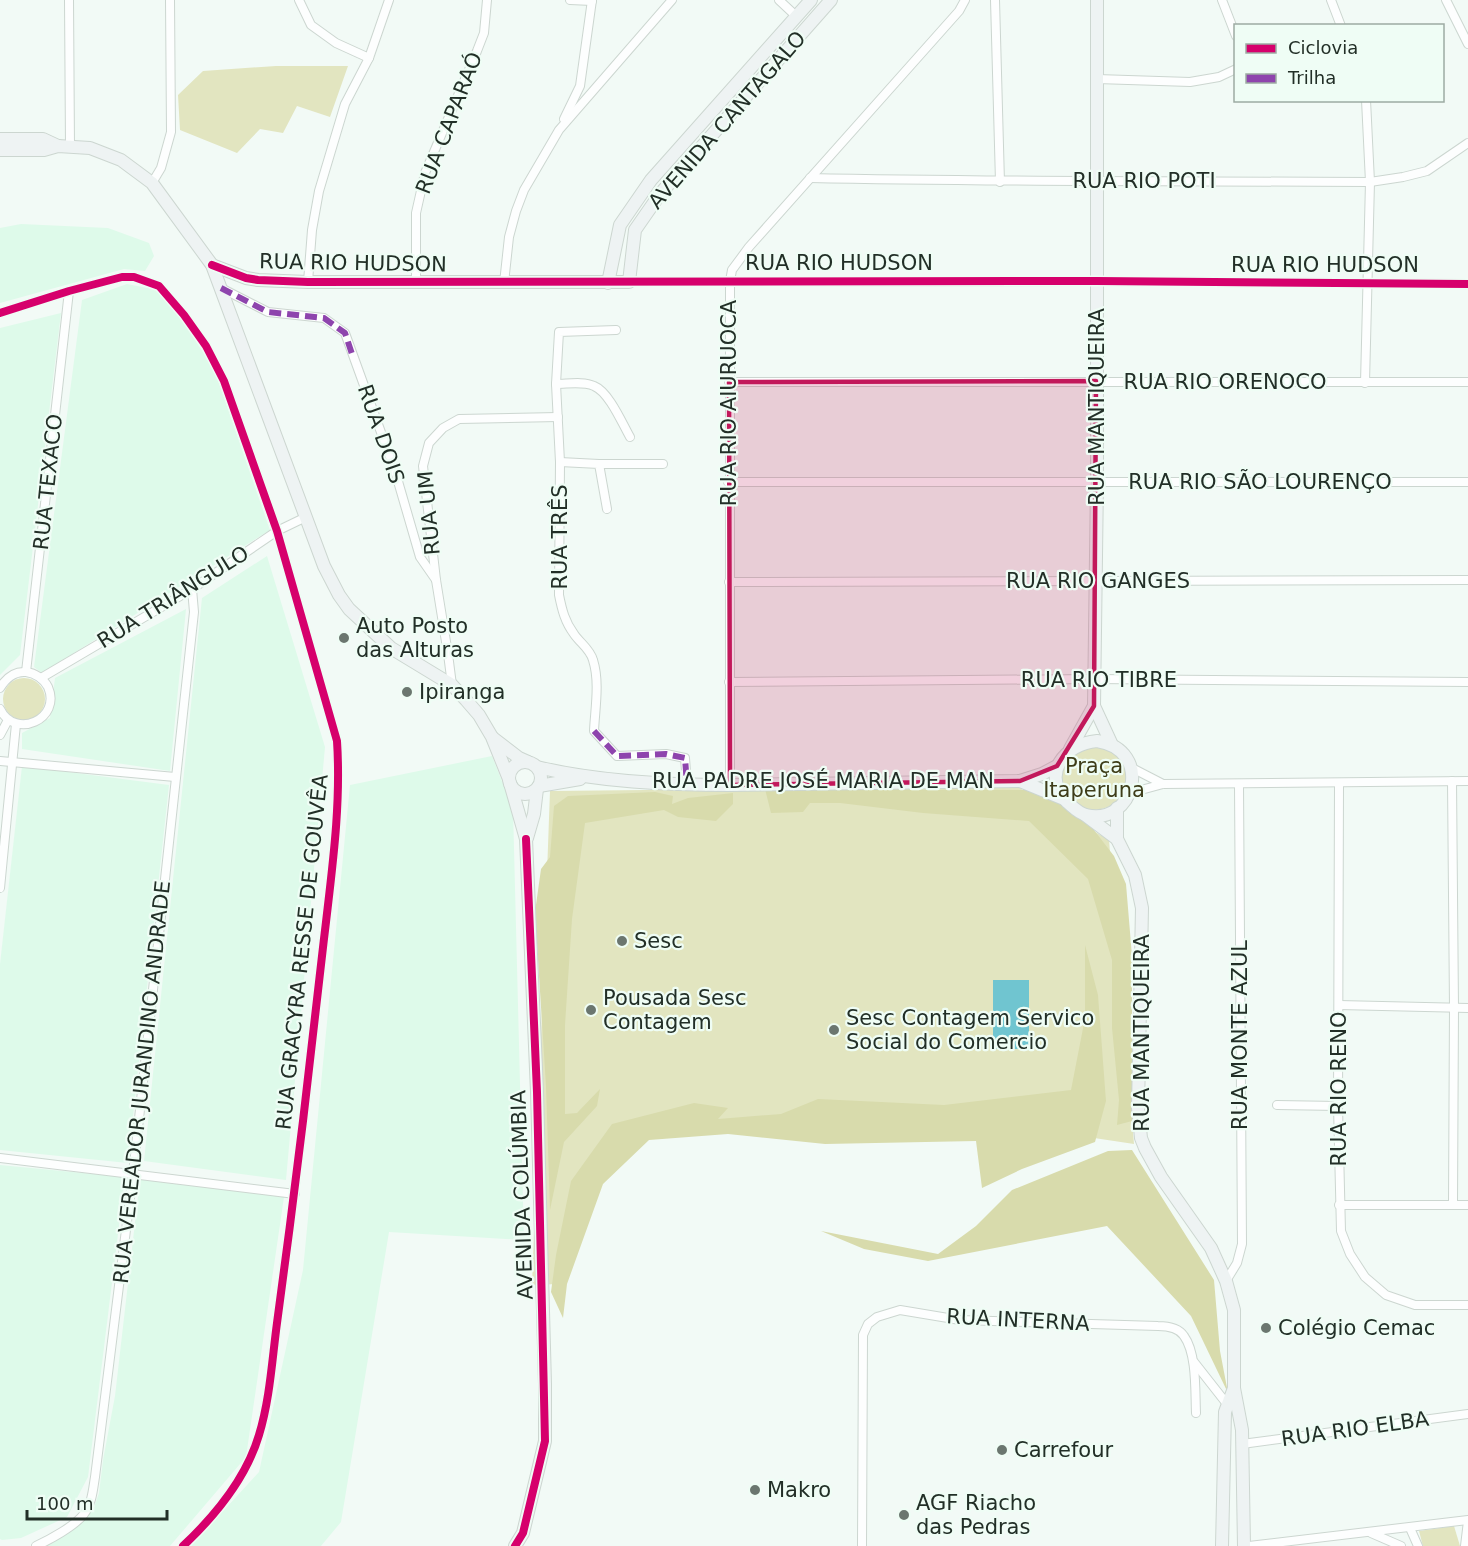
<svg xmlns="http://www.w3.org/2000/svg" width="1468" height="1546" viewBox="0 0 1468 1546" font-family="'DejaVu Sans',sans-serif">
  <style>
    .built { fill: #defaea }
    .green { fill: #e2e5c0 }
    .forest { fill: #d8dbac }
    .water { fill: #70c5d0 }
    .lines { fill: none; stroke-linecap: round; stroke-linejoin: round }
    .street-casing { stroke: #ccd6d0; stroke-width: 10 }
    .secondary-casing { stroke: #ccd6d0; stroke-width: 14 }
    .street { stroke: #fdfefe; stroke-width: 8 }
    .secondary { stroke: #eef3f3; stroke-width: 12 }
    .quiet { stroke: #8e44ad; stroke-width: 6; stroke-dasharray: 12 6; stroke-linecap: butt }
    .cycleway-casing { stroke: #effdf5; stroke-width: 11 }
    .cycleway { stroke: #d6006c; stroke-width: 8 }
    .marked { fill: #c2185b; fill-opacity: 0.2; stroke: #c2185b; stroke-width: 4.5; stroke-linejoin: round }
    .poi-dot { fill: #6b766f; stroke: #effdf5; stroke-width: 2 }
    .labels { text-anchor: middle; stroke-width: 4.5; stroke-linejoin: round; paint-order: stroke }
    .street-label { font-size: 21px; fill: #222f27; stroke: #effdf5 }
    .poi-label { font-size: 21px; fill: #222f27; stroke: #effdf5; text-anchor: start }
    .park-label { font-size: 21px; fill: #3e3d19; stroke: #effdf5 }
  </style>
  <rect width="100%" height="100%" fill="#f2faf6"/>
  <g class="built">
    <path d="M21 224 108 228 149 243 154 256 145 271 124 269 0 303V228Z"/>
    <path d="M127 284 163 291 214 369 270 530 42 673 34 667 82 300Z"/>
    <path d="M61 313 20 655 0 675V328Z"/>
    <path d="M267 556 325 747 286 1180 144 1161 202 598Z"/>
    <path d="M186 609 170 771 22 749V733L50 718 55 678Z"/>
    <path d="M492 756 513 809 524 1240 389 1232 341 1522 321 1546H191L259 1472 303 1270 350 785Z"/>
    <path d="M22 766 169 785 128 1163 0 1150V964Z"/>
    <path d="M0 1165 125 1177 88 1477 67 1517 21 1538 2 1540 0 1539Z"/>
    <path d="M140 1179 284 1197 246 1457 170 1546H44L93 1510 99 1493 103 1460 115 1396Z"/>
  </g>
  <g class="green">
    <path d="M276 66H348L330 117 297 106 283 133 260 129 237 153 180 130 178 95 203 71Z"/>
    <circle cx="24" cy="699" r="21"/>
    <circle cx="1094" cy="778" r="32"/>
    <path d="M1016 786 1109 840 1134 1144 981 1121 665 1127 582 1188 558 1284 532 1285 550 791Z"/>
    <path d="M1454 1526 1460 1546H1423L1419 1531Z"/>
  </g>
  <g class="forest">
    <path d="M765 789 1026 790 1060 800 1094 830 1114 856 1126 884 1132 956V1121L1117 1125 1119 1100 1112 1028V960L1088 879 1029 821 923 813 840 803H810L803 812 771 813Z"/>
    <path d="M655 792 673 796 672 804 688 798 733 793V804L716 821 678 817 664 810 585 823 572 919 565 1025V1114L577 1113 600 1089 597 1106 564 1142 550 1210 546 1086 535 912 541 869 550 857 554 806 568 796Z"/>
    <path d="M1085 945 1098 995 1106 1101 1095 1142 1022 1169 982 1188 976 1141 825 1144 728 1134 649 1140 603 1184 567 1284 563 1318 551 1292 556 1255 571 1181 612 1124 694 1103 728 1108 718 1119 781 1114 818 1099 944 1105 1071 1090 1085 1018Z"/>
    <path d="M1132 1150 1214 1280 1220 1351 1228 1393 1191 1316 1107 1226 928 1261 864 1249 821 1231 938 1254 976 1226 1012 1190 1108 1151Z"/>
  </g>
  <rect class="water" x="993" y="980" width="36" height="69"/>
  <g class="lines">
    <g class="street-casing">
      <g id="street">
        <path d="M69 0 70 146"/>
        <path d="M299 0 311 25 336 43 369 58"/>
        <path d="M570 0 592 1"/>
        <path d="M779 0 796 16"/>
        <path d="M995 0 1000 182"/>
        <path d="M1222 0 1236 36"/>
        <path d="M1331 0 1341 26"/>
        <path d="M1446 0 1468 44"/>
        <path d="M1097 79 1190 82 1219 77 1236 69"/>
        <path d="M564 119 580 86 592 0"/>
        <path d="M810 178C997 182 1183 181 1370 182L1403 177 1427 171 1468 143"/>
        <path d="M152 183 161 168 171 132 170 0"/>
        <path d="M308 282 312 230 319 191 345 104 369 58 389 0"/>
        <path d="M416 282V213L425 173 477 51 484 33 487 0"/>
        <path d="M629 282 1097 281 1468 284"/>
        <path d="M504 283 509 237 516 211 524 190 559 130 672 0"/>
        <path d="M221 288 268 312 324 318 345 333 395 471 420 557 436 580"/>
        <path d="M0 313 69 291 122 277H134L159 286 184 315 206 346 224 381 277 531 337 741C341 802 333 862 326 922 318 988 311 1054 303 1121 295 1188 286 1256 277 1323 272 1360 270 1399 259 1435 246 1479 216 1515 183 1546"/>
        <path d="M616 330 559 332 556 384 560 462 559 595C562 610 565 622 574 634 580 643 590 649 593 660 600 682 595 709 594 731L617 756 666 754 685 758 687 785"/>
        <path d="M729 382H1468"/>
        <path d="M1365 383 1370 182 1366 100"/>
        <path d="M556 384C568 384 583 381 594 386 609 392 622 423 630 437"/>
        <path d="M560 462 599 464 607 509"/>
        <path d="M599 464H663"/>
        <path d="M728 482H1468"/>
        <path d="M729 582 1468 580"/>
        <path d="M26 672 69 291"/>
        <path d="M41 678 192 589 277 531 306 517"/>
        <path d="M729 682 1093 679 1468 682"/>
        <path d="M452 685 448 654 436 580 423 466 429 443 443 428 459 419 558 417"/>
        <path d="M0 688C6 678 14 671 26 672 35 673 44 679 48 687 62 719 15 740 0 709"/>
        <path d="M0 735 8 720"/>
        <path d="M0 761 175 777"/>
        <path d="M1132 768 1163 784"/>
        <path d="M1452 781 1454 1008 1453 1205"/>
        <path d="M1339 784 1338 1106 1341 1231 1350 1254 1365 1277 1386 1295 1415 1305H1468"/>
        <path d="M730 785V281L732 270 749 247 959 11 965 0"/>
        <path d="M1127 797 1141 790 1163 784 1468 781"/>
        <path d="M0 888 16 724"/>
        <path d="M1339 1005 1468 1008"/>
        <path d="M1277 1105 1338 1106"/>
        <path d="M0 1158 295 1194"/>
        <path d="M1339 1205H1468"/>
        <path d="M1226 1281 1237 1263 1242 1244 1239 785"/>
        <path d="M1194 1362 1227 1404"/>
        <path d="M1242 1444 1468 1414"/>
        <path d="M1410 1528 1418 1546"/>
        <path d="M1371 1533 1401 1546"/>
        <path d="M36 1546C49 1540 75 1526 84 1514 92 1504 93 1489 95 1477L133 1174 194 612 192 589"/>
        <path d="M862 1546 863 1335 868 1324 877 1317 900 1310 960 1320 1158 1326C1167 1326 1178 1327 1184 1336 1197 1354 1195 1391 1196 1413"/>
        <path d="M1249 1546 1468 1520"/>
        <path d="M1465 1546 1468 1521"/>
      </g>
    </g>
    <g class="secondary-casing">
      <g id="secondary">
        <path d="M1097 0V481L1094 706 1112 745"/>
        <path d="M0 139H43L58 146"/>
        <path d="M0 150H44L58 146 90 148 121 160 152 183 212 265 324 566 339 595 349 609 391 648 452 685 466 700 479 715 492 737 509 779"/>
        <path d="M212 265 246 278 258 280 308 282H629L635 230 660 194 831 0"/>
        <path d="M608 283 620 225 651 180 811 0"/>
        <path d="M493 738 519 758 528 762"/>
        <path d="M1097 741C1155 750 1134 827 1086 815 1078 813 1073 807 1067 802 1041 774 1064 744 1097 741Z"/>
        <path d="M1070 749 1094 706"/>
        <circle cx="525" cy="778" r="16"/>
        <path d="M537 767C599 782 666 785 730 785L1020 781 1042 774 1057 766"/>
        <path d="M1020 781 1064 799"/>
        <path d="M510 783 526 839 537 1092 545 1384V1441L523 1533 515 1546"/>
        <path d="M539 786 580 779"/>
        <path d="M1117 808V839"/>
        <path d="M1085 815 1117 839 1135 875 1142 908 1138 1108 1141 1138 1145 1148 1161 1177 1211 1248 1226 1281 1234 1310V1388L1242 1430 1244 1546"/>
        <path d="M527 838 534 814 537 789"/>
        <path d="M1222 1546 1225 1412 1234 1388"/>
      </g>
    </g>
    <use href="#street" class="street"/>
    <use href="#secondary" class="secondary"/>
    <g class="quiet">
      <path d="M221 288 268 312 324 318 345 333 352 354"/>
      <path d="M594 731 617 756 666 754 685 758 687 785"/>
    </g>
    <g class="cycleway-casing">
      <g id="cycleway">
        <path d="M212 265 246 278 258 280 308 282 1097 281 1468 284"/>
        <path d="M0 313 69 291 122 277H134L159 286 184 315 206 346 224 381 277 531 337 741C341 802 333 862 326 922 318 988 311 1054 303 1121 295 1188 286 1256 277 1323 272 1360 270 1399 259 1435 246 1479 216 1515 183 1546"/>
        <path d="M515 1546 523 1533 545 1441 537 1092 526 839"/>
      </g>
    </g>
    <use href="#cycleway" class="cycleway"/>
  </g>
  <path class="marked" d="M1096 381 1094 706 1057 766 1020 781 730 785 729 382Z"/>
  <g class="poi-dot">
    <circle cx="344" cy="638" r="6"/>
    <circle cx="407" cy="692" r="6"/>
    <circle cx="622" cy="941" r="6"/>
    <circle cx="591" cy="1010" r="6"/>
    <circle cx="834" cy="1030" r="6"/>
    <circle cx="1266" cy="1328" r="6"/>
    <circle cx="1002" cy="1450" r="6"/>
    <circle cx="755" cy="1490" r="6"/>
    <circle cx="904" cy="1515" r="6"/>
  </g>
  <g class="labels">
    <g class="street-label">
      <text transform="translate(727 120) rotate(-49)" y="7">AVENIDA CANTAGALO</text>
      <text transform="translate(449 123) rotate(-69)" y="7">RUA CAPARAÓ</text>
      <text x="1144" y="188">RUA RIO POTI</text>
      <text transform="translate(353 263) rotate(1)" y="7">RUA RIO HUDSON</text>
      <text x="839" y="270">RUA RIO HUDSON</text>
      <text x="1325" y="272">RUA RIO HUDSON</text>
      <text x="1225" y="389">RUA RIO ORENOCO</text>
      <text transform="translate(729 403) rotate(-90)" y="7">RUA RIO AIURUOCA</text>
      <text transform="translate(1097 407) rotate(-90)" y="7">RUA MANTIQUEIRA</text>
      <text transform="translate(381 434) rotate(71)" y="7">RUA DOIS</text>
      <text transform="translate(48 482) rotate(-84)" y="7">RUA TEXACO</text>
      <text x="1260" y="489">RUA RIO SÃO LOURENÇO</text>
      <text transform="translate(429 513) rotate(-95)" y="7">RUA UM</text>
      <text transform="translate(560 537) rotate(-90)" y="7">RUA TRÊS</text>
      <text x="1098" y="588">RUA RIO GANGES</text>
      <text transform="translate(173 597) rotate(-32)" y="7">RUA TRIÂNGULO</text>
      <text x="1099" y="687">RUA RIO TIBRE</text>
      <text x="823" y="788">RUA PADRE JOSÉ MARIA DE MAN</text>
      <text transform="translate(302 952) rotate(-84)" y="7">RUA GRACYRA RESSE DE GOUVÊA</text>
      <text transform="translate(1142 1033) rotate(-90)" y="7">RUA MANTIQUEIRA</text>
      <text transform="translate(1240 1035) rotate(-90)" y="7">RUA MONTE AZUL</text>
      <text transform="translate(142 1082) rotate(-84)" y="7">RUA VEREADOR JURANDINO ANDRADE</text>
      <text transform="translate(1339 1089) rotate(-90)" y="7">RUA RIO RENO</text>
      <text transform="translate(522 1195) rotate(-92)" y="7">AVENIDA COLÚMBIA</text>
      <text transform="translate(1018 1320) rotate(3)" y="7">RUA INTERNA</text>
      <text transform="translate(1355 1429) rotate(-8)" y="7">RUA RIO ELBA</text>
    </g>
    <g class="poi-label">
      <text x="356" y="633">Auto Posto<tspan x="356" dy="24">das Alturas</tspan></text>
      <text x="419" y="699">Ipiranga</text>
      <text x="634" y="948">Sesc</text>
      <text x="603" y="1005">Pousada Sesc<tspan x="603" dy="24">Contagem</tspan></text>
      <text x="846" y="1025">Sesc Contagem Servico<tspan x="846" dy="24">Social do Comercio</tspan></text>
      <text x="1278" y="1335">Colégio Cemac</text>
      <text x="1014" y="1457">Carrefour</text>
      <text x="767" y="1497">Makro</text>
      <text x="916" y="1510">AGF Riacho<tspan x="916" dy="24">das Pedras</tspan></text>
    </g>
    <g class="park-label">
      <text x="1094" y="773">Praça<tspan x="1094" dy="24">Itaperuna</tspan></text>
    </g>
  </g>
  <rect x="1234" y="24" width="210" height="78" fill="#effdf5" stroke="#9daba3" stroke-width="1.5"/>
  <rect x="1246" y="44" width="30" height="9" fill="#d6006c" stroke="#9daba3" stroke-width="1.5"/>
  <text x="1288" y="54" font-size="18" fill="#222f27">Ciclovia</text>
  <rect x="1246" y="74" width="30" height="9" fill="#8e44ad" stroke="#9daba3" stroke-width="1.5"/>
  <text x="1288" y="84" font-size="18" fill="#222f27">Trilha</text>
  <path d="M27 1510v9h140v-9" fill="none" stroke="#222f27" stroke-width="3"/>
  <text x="36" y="1510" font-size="18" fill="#222f27" stroke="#effdf5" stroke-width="4.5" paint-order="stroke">100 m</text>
</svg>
